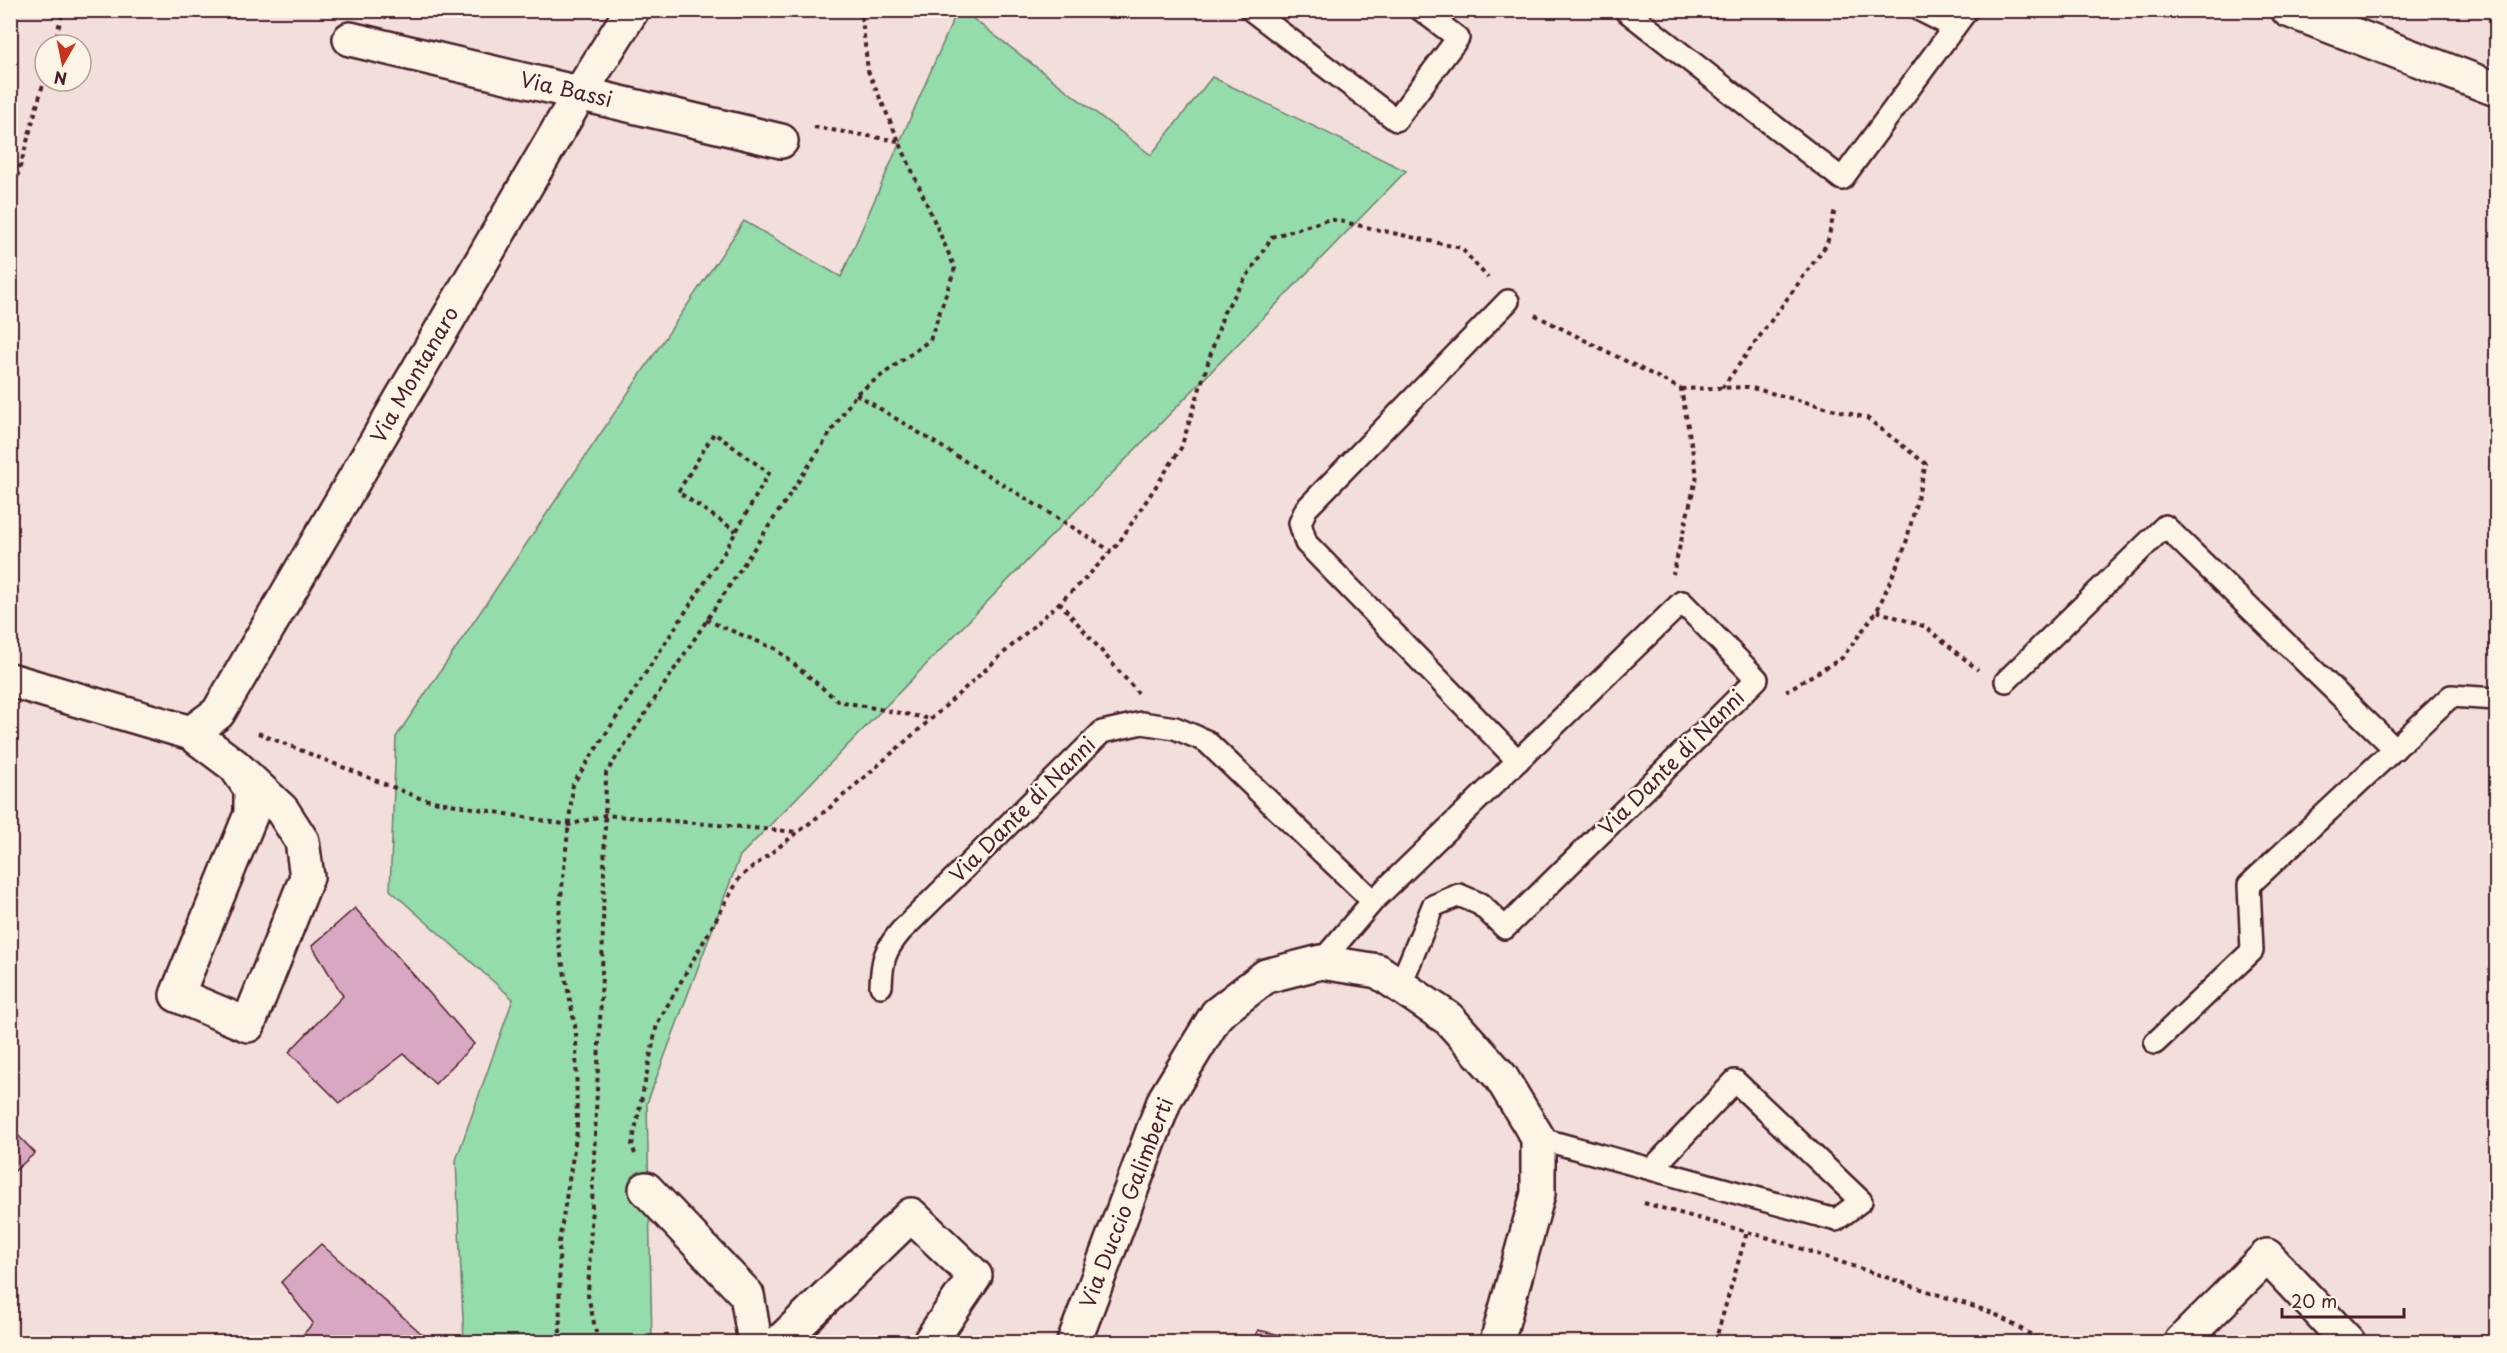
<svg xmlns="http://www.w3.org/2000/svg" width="2507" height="1353" viewBox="0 0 2507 1353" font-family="'Playpen Sans',sans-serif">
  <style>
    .green { fill: #94dcab; stroke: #6f7e6b; stroke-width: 1.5 }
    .building { fill: #daa7c2; stroke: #4a1f2b; stroke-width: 1.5 }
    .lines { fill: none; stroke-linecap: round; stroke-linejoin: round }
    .lane-casing { stroke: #4a1f2b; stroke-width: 26 }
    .street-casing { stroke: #4a1f2b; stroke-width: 38 }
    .path { stroke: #4a1f2b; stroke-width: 4; stroke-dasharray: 4.5 4.5; stroke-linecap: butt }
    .lane { stroke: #fcf5e5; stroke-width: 21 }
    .street { stroke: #fcf5e5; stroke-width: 33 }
    .labels { text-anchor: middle; stroke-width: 5; stroke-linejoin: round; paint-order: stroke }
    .street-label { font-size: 21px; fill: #4a1f2b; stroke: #fcf5e5 }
  </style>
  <rect width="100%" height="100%" fill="#f2deda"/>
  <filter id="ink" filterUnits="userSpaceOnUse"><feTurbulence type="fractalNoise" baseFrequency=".0167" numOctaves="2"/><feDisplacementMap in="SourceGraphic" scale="12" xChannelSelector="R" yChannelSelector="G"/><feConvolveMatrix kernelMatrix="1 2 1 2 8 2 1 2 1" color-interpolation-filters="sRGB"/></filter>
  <g filter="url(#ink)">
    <path class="green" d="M957 11H963L1151 155 1212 77 1406 171 740 856 647 1103 652 1342H464L456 1160 513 999 390 890 396 737 744 221 841 277Z"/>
    <g class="building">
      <path d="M355 908 474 1044 435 1084 404 1054 340 1103 289 1052 343 996 312 946Z"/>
      <path d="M10 1127 35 1153 10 1175Z"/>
      <path d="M321 1244 431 1342H297L313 1323 281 1282Z"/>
      <path d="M1258 1330 1311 1342H1254Z"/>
    </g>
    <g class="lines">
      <g class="lane-casing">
        <g id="lane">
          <path d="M1251 10 1396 120 1458 38 1421 10"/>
          <path d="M1625 10 1842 179 1967 10"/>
          <path d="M1920 10 1954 27"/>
          <path d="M1508 301 1306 509 1300 523 1306 543 1518 761"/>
          <path d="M2006 681 2165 526 2395 749"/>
          <path d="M1321 962 1373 901 1682 602 1757 679 1505 928 1480 904 1459 895 1433 906 1400 986"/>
          <path d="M881 986C882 960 884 951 901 931L1102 732 1142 723 1175 728 1206 741 1373 901"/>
          <path d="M2155 1043 2252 951 2249 885 2451 696 2496 699"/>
          <path d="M1538 1138 1836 1220 1861 1201 1735 1081 1652 1169"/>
        </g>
      </g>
      <g class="street-casing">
        <g id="street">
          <path d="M2288 10 2496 89"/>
          <path d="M350 39 781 141"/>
          <path d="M10 680 191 733 235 766 251 789V814L177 995 248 1025 307 877 302 841 282 810 235 766"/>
          <path d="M191 733 218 713 580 93 632 10"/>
          <path d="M646 1189 747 1295 755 1342"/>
          <path d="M780 1342 911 1215 975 1276 930 1342"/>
          <path d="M1074 1342 1165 1099 1217 1014 1266 976 1321 962 1378 971 1449 1019 1501 1077 1538 1138V1194L1497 1342"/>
          <path d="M2181 1342 2267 1256 2348 1342"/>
        </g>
      </g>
      <g class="path">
        <path d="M54 45 63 10"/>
        <path d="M814 127 898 141"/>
        <path d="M10 203 45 77"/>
        <path d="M1535 315 1681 389 1697 475 1673 574"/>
        <path d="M1722 388 1827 244 1835 209"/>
        <path d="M1681 389 1748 387 1867 418 1926 464 1905 547 1877 611 1842 658 1786 691"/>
        <path d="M856 394 1111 551"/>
        <path d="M1059 602 1138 693"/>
        <path d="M1877 611 1926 627 1978 670"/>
        <path d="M706 620 776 649 838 701 931 719"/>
        <path d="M258 733 422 799 569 825 605 815 797 832"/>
        <path d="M635 1154 632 1145 657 1024 740 877 828 809 931 719 1081 583 1118 544 1181 448 1224 312 1272 237 1330 219 1461 248 1488 278"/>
        <path d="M1644 1203 1769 1238 1993 1313 2044 1342"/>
        <path d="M560 1342 559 1242 577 1131 576 1031 557 935 573 784 724 553 769 473 714 433 678 492 736 531"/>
        <path d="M598 1342 588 1295 602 975 606 773 856 394 930 340 955 268 868 71 861 10"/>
        <path d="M1715 1342 1747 1232"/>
      </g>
      <use href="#lane" class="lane"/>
      <use href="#street" class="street"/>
    </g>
  </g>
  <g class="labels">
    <g class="street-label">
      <text transform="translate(566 90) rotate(13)" y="7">Via Bassi</text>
      <text transform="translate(415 375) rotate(-60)" y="7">Via Montanaro</text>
      <text transform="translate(1672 763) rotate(-45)" y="7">Via Dante di Nanni</text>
      <text transform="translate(1023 810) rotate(-45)" y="7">Via Dante di Nanni</text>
      <text transform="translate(1127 1203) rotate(-69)" y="7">Via Duccio Galimberti</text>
    </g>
  </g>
  <rect width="2507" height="1353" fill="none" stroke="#fcf5e5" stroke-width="36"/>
  <rect x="18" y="18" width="2471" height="1317" fill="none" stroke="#4a1f2b" stroke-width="2" filter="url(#ink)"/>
  <g transform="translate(63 63) rotate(189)"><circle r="28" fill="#fcf5e5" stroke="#b59f9b" stroke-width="1.5"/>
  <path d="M0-4.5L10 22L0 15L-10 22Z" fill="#c8321e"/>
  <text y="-9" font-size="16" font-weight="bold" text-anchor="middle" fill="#4a1f2b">N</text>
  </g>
  <path d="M2282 1308v9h122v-9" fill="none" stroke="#4a1f2b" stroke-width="3"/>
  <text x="2291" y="1308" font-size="18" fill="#4a1f2b" stroke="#fcf5e5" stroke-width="4.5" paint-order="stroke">20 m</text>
</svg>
